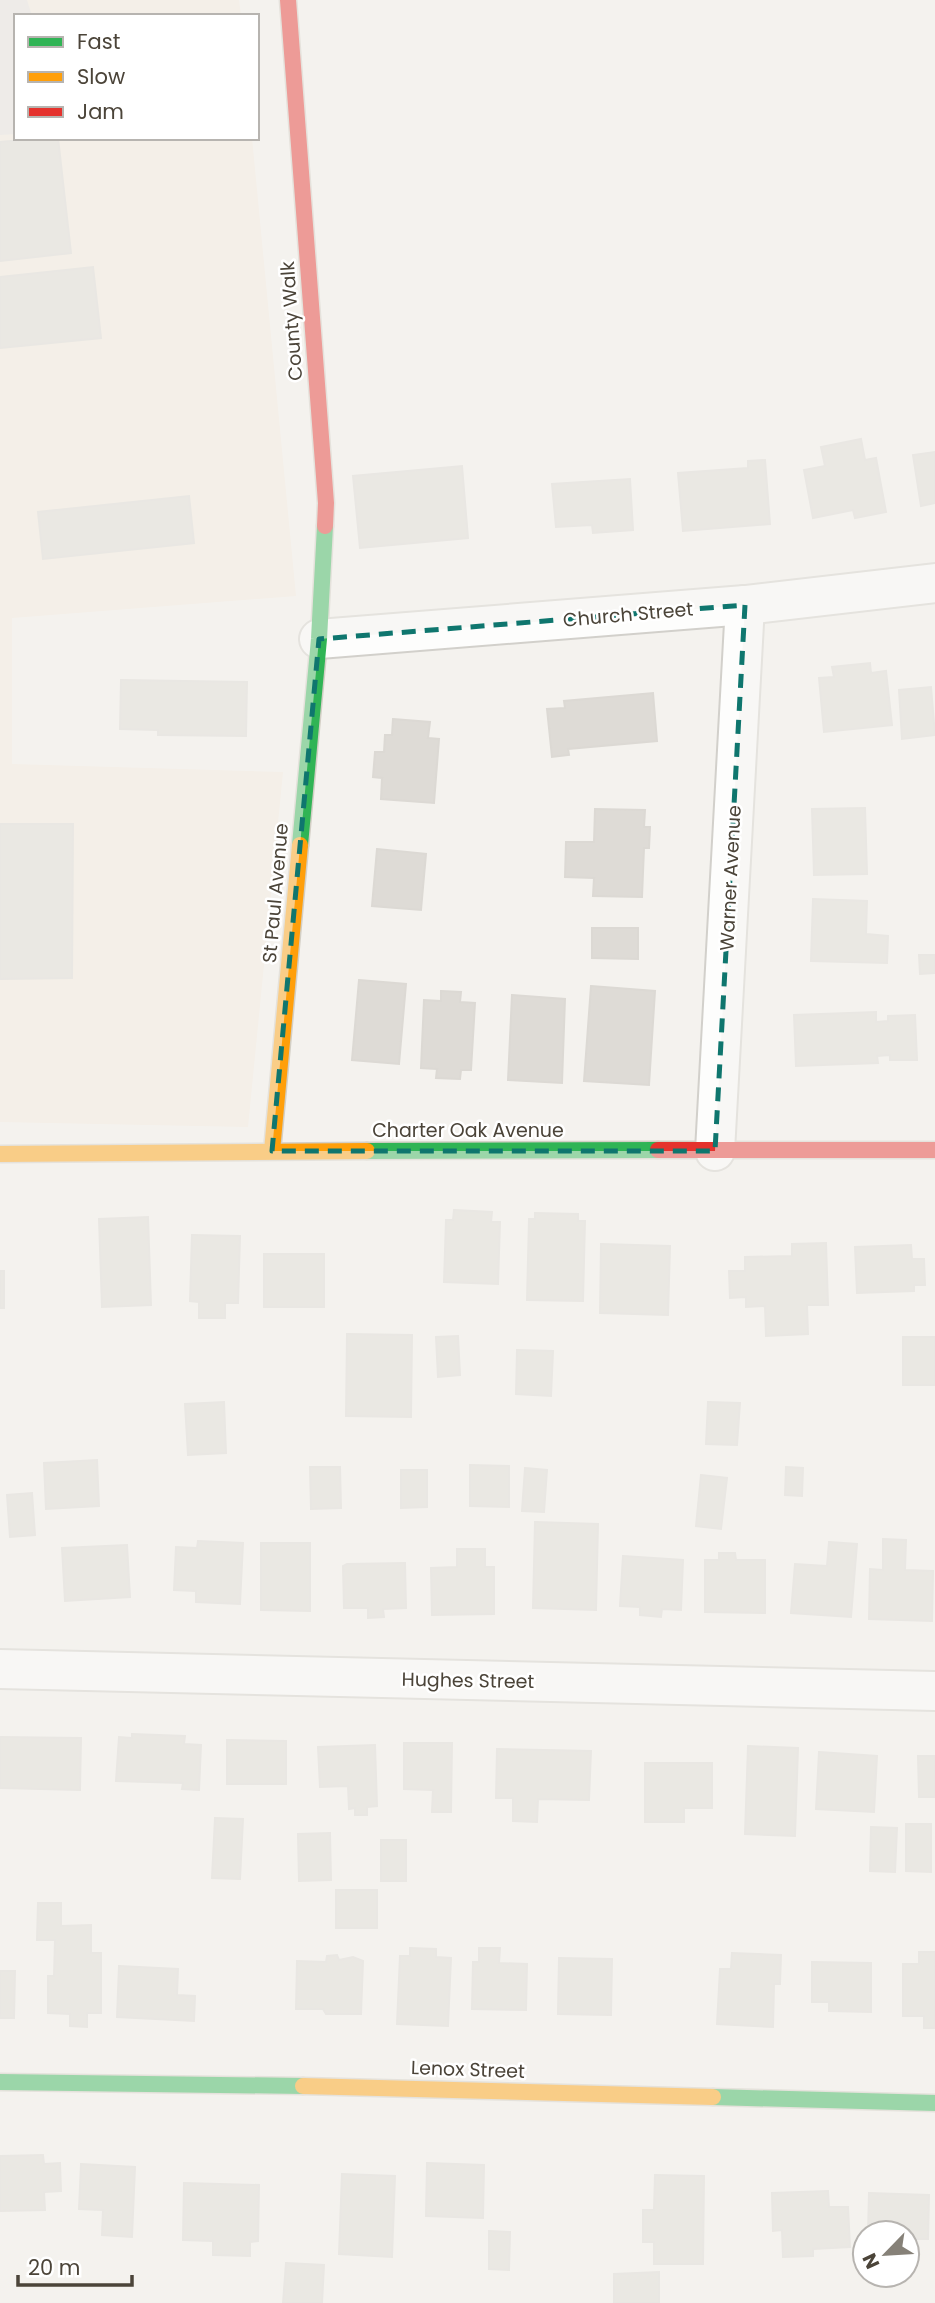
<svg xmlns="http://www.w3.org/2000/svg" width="935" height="2303" viewBox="0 0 935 2303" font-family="Poppins,sans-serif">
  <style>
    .commercial { fill: #f3ebdf }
    .parking { fill: #e6e3df }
    .building { fill: #dedbd6; stroke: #dcd9d4; stroke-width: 2 }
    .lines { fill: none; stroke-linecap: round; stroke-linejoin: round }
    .street-casing { stroke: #d2d0cb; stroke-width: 42 }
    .fast-casing { stroke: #d3cfc5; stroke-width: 19 }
    .slow-casing { stroke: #d3cfc5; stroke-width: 19 }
    .jam-casing { stroke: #d3cfc5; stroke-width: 19 }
    .street { stroke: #fdfdfc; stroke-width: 38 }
    .fast { stroke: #30b455; stroke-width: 16 }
    .slow { stroke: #ff9f0a; stroke-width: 16 }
    .jam { stroke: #e5322d; stroke-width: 16 }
    .marked { fill: none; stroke: #0f766e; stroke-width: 5; stroke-dasharray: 14 9; stroke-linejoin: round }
    .labels { text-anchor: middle; stroke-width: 5; stroke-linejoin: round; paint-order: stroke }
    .street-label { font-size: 19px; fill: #4b4439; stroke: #fff }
  </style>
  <rect width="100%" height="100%" fill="#f4f2ee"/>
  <path class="commercial" d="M0 0H239L241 16H16V138H252L296 596 12 618V764L283 772 248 1127 0 1122Z"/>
  <path class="parking" d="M0 0H27L32 16H16V134L0 135Z"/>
  <g class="building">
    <path d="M43 138H58L71 253 0 261V142Z"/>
    <path d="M93 267 101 338 0 348V277Z"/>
    <path d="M861 439 865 460 876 458 886 512 855 518 853 510 813 518 804 470 825 466 821 447Z"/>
    <path d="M935 452V503L921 506 913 455Z"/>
    <path d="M765 460 770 524 683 531 678 473 748 468V461Z"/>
    <path d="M462 466 468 538 360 548 353 476Z"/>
    <path d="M630 479 633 530 593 533 592 525 556 527 552 484Z"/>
    <path d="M189 496 194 543 43 559 38 512Z"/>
    <path d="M870 663 871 673 886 671 892 725 824 732 819 678 834 677 832 667Z"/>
    <path d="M121 680 247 682 246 736 158 735V730L120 729Z"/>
    <path d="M931 687 935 735 902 739 899 690Z"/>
    <path d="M653 693 657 741 568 749 569 755 552 757 547 709 565 708 564 701Z"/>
    <path d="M393 719 430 722 428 738 439 739 434 803 381 799 382 778 373 777 375 752H384L385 735H392Z"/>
    <path d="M865 808 867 874 814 875 812 809Z"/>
    <path d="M595 809 645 810 644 827H650L649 848H644L642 897 593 896 594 878 565 877 566 842H594Z"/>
    <path d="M0 824H73L72 978 0 979Z"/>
    <path d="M377 849 426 854 421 910 372 906Z"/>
    <path d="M813 899 867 901 866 934 888 936 887 963 811 961Z"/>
    <path d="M592 928H638V959L592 958Z"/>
    <path d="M919 955H935V973L920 974Z"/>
    <path d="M359 980 406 984 399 1064 352 1060Z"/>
    <path d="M591 986 655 991 649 1085 584 1081Z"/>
    <path d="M441 991 461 992 460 1002 475 1003 471 1070H461L460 1079 436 1078 437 1069 421 1068 424 1000 441 1001Z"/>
    <path d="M512 995 565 999 562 1083 508 1080Z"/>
    <path d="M876 1012V1022L888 1021V1016L915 1015 917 1060H890V1055L877 1056 878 1063 796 1066 794 1015Z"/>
    <path d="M454 1210 492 1212 491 1222H500L498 1284 444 1282 446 1220H453Z"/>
    <path d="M535 1213 578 1214V1221H585L583 1301 527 1300 529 1219H535Z"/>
    <path d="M148 1217 151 1305 102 1307 99 1219Z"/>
    <path d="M192 1235 240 1236 238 1303H225V1318H199V1302L190 1301Z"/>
    <path d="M826 1243 828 1305H807L808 1334 766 1336 765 1306 746 1307V1297L730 1298 729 1271H745V1257L792 1256V1244Z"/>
    <path d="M601 1244 670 1246 668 1315 600 1313Z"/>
    <path d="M911 1245 912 1259H924L925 1285H914V1291L857 1293 855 1247Z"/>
    <rect x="264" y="1254" width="60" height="53"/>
    <rect x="0" y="1271" width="4" height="37"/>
    <path d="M347 1334 412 1335 411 1417 346 1416Z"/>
    <path d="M458 1336 460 1375 438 1377 436 1337Z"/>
    <rect x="903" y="1337" width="32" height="48"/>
    <path d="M517 1350 553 1351 551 1396 516 1394Z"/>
    <path d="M224 1402 226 1453 188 1455 185 1404Z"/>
    <path d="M708 1402 740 1403 737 1445 706 1444Z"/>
    <path d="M97 1460 99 1506 46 1509 44 1463Z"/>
    <path d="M470 1465 509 1466V1507L470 1506Z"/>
    <path d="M310 1467H340L341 1508 311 1509Z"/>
    <path d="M786 1467 803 1468 802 1496 785 1495Z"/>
    <path d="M525 1468 547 1470 544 1512 522 1511Z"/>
    <path d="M401 1470H427V1507L401 1508Z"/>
    <path d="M701 1475 727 1478 721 1529 696 1526Z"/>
    <path d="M32 1493 35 1535 10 1537 7 1495Z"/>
    <path d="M535 1522 598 1524 596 1610 533 1608Z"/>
    <path d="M883 1539 906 1540 905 1570 933 1571 932 1621 869 1619 870 1569 883 1570Z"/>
    <path d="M198 1541 243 1543 240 1604 196 1602V1591L174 1590 176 1547 197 1548Z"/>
    <path d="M829 1542 857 1544 851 1617 791 1613 795 1564 827 1566Z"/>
    <path d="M261 1543H310V1611L261 1610Z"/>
    <path d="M127 1545 130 1597 65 1601 62 1548Z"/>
    <path d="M457 1549H485V1567H494V1614L432 1615 431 1568 457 1567Z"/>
    <path d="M719 1553H735L736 1560H765V1613L705 1612V1560H719Z"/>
    <path d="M623 1556 683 1560 681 1610 662 1609 661 1617 640 1615V1607L620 1606Z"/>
    <path d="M405 1563 406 1608 383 1609 384 1617 368 1618V1608H344L343 1566 347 1564Z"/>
    <path d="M132 1734 185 1736 184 1744 201 1745 199 1790 182 1789 183 1783 116 1781 119 1737 132 1738Z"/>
    <path d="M0 1737 81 1738 80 1790 0 1788Z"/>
    <path d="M227 1740 286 1741V1784H227Z"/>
    <path d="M404 1743H452L451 1812H432L433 1790 404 1789Z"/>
    <path d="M375 1745 377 1806 367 1807V1815H355V1808L349 1809 348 1786 320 1787 318 1747Z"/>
    <path d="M748 1746 798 1748 795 1836 745 1834Z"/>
    <path d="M497 1749 591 1751 589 1800 538 1799 537 1822 513 1821V1798H496Z"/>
    <path d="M819 1752 877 1756 874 1812 816 1809Z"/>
    <path d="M918 1756H935V1797H919Z"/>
    <path d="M645 1763H712V1808H684V1822H645Z"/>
    <path d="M215 1818 243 1819 240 1879 212 1878Z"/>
    <path d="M906 1824H931V1872L906 1871Z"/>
    <path d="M871 1827 897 1828 895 1872 870 1871Z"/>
    <path d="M330 1833 331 1880 299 1881 298 1834Z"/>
    <rect x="381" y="1840" width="25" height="41"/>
    <rect x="336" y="1890" width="41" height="38"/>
    <path d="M38 1903H61V1926L91 1925V1953H101V2013H87V2027L70 2026V2014L48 2013V1976H54L55 1940H37Z"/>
    <path d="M410 1948 436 1949V1957L451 1958 448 2026 397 2024 400 1956H410Z"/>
    <path d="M479 1948H500L499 1963 527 1964 526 2010 472 2009 473 1962H479Z"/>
    <path d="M919 1952H935V2028H924V2016H903V1964H919Z"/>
    <path d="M732 1953 781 1955 780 1984H774L773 2027 717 2024 720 1969H731Z"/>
    <path d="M337 1955 339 1960 353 1957 363 1961 361 2014H326L323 2009H296L297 1961 326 1962 327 1956Z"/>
    <path d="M559 1958 612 1959 611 2015 558 2014Z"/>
    <path d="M812 1962 871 1963V2012L829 2011V2002H812Z"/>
    <path d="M119 1966 178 1969 177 1995 195 1996 194 2021 117 2017Z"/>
    <path d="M0 1971H15L14 2018H0Z"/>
    <path d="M43 2155 44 2164 60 2163 61 2191 44 2192 45 2210 0 2211V2156Z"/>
    <path d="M427 2163 484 2165 483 2218 426 2216Z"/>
    <path d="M81 2164 135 2167 132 2237 102 2235 103 2210 79 2209Z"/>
    <path d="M342 2174 395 2176 392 2257 339 2254Z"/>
    <path d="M655 2175 704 2176 703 2264H654V2242H643V2210H654Z"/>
    <path d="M184 2183 259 2185 258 2241 250 2242V2256L213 2255V2241L183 2240Z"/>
    <path d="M828 2191 829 2207H848L850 2247 813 2249V2256L783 2257 782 2230 773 2231 772 2193Z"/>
    <path d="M869 2193 929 2195 928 2239H907V2233H868Z"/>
    <path d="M489 2231 510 2232 509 2270 489 2269Z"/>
    <path d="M286 2263 324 2265 322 2303H283Z"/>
    <path d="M659 2272V2303H614V2274Z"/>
  </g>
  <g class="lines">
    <g class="street-casing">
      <g id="street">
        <path d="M319 639 745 605 935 583"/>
        <path d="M715 1151 745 605"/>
        <path d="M0 1669 935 1691"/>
      </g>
    </g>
    <g class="fast-casing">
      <g id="fast">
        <path d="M300 845 319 639 325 526"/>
        <path d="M367 1151 658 1150"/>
        <path d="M0 2082 303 2086"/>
        <path d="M713 2097 935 2103"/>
      </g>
    </g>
    <g class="slow-casing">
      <g id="slow">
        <path d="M272 1151 300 845"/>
        <path d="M0 1154 367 1151"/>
        <path d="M303 2086 713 2097"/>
      </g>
    </g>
    <g class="jam-casing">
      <g id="jam">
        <path d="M288 0 326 503 325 526"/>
        <path d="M658 1150H935"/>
      </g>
    </g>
    <use href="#street" class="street"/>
    <use href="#fast" class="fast"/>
    <use href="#slow" class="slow"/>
    <use href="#jam" class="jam"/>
  </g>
  <path d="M0 0H935V2303H0ZM745 605 715 1151H272L319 639Z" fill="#f4f2ee" fill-opacity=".55" fill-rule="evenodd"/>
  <path class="marked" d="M745 605 715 1151H272L319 639Z"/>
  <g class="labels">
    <g class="street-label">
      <text transform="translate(291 321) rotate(-94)" y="7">County Walk</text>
      <text transform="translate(628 614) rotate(-5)" y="7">Church Street</text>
      <text transform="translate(730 878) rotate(-87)" y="7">Warner Avenue</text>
      <text transform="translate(275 893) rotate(-85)" y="7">St Paul Avenue</text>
      <text x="468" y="1137">Charter Oak Avenue</text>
      <text transform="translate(468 1680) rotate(1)" y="7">Hughes Street</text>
      <text transform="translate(468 2069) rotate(2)" y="7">Lenox Street</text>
    </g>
  </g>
  <rect x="14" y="14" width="245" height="126" fill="#ffffff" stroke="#b7b4b0" stroke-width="2"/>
  <rect x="28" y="37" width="35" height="10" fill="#30b455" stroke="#b7b4b0" stroke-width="2"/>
  <text x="77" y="49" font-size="21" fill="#4b4439">Fast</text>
  <rect x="28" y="72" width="35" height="10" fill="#ff9f0a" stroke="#b7b4b0" stroke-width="2"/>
  <text x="77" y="84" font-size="21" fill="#4b4439">Slow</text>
  <rect x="28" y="107" width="35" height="10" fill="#e5322d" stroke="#b7b4b0" stroke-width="2"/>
  <text x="77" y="119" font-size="21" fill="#4b4439">Jam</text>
  <g transform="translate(886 2254) rotate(245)"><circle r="33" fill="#ffffff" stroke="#b7b4b0" stroke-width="2"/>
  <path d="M0-5L12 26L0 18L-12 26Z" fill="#868178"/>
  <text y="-10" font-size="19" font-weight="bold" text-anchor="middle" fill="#4b4439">N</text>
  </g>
  <path d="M18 2275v10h114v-10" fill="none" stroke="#4b4439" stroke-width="3.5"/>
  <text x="28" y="2275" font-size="21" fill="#4b4439" stroke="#ffffff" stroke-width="5" paint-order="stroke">20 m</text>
</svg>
